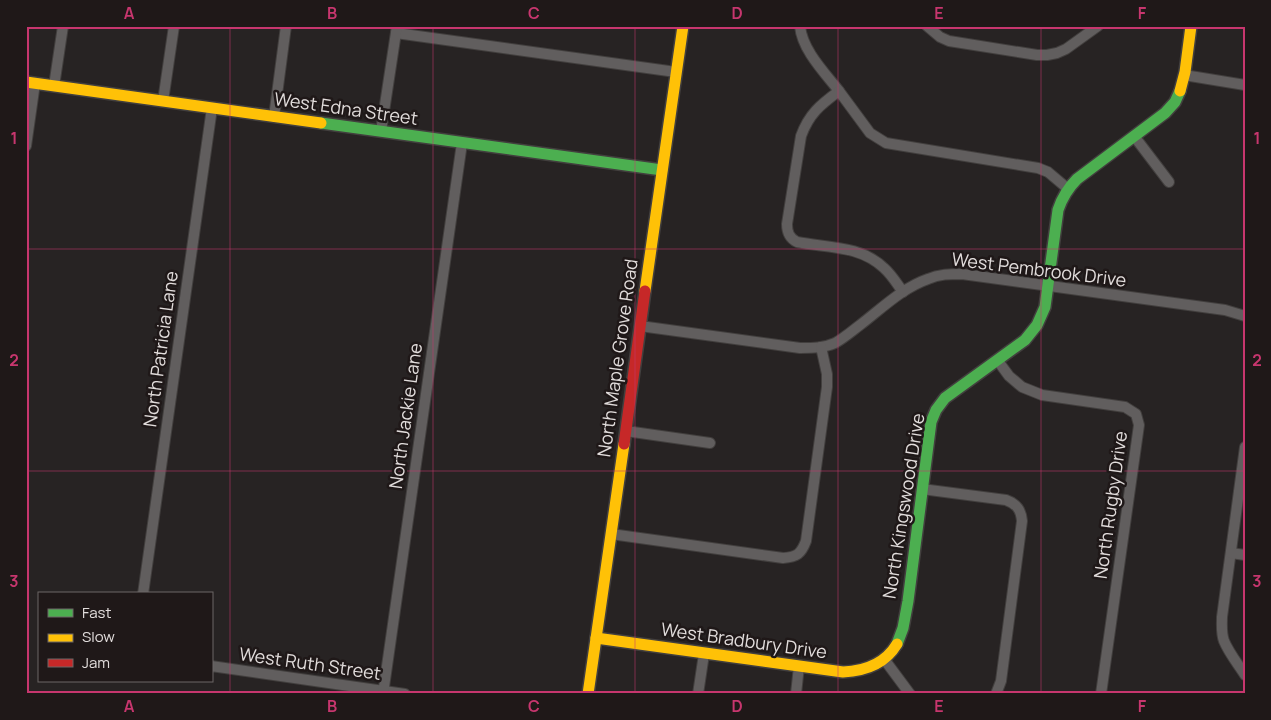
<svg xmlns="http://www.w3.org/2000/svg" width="1271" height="720" viewBox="0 0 1271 720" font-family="Manrope,sans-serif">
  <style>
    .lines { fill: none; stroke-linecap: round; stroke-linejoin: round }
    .street-casing { stroke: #423f3e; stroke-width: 12 }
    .fast-casing { stroke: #423f3e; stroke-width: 14 }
    .slow-casing { stroke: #423f3e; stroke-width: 14 }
    .jam-casing { stroke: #423f3e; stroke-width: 14 }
    .street { stroke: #615e5e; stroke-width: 10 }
    .fast { stroke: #4caf50; stroke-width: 11 }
    .slow { stroke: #ffc107; stroke-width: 11 }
    .jam { stroke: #c62828; stroke-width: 11 }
    .grid { fill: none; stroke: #c7366e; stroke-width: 1; stroke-opacity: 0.55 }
    .labels { text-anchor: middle; stroke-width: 5; stroke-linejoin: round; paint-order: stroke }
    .street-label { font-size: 18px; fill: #e2dddc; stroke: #1f1818 }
    .neatline { fill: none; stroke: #c7366e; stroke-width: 2 }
    .grid-label { font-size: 16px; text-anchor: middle; font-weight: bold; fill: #c7366e }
  </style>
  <rect width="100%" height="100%" fill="#272323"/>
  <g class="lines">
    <g class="street-casing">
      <g id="street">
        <path d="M800 26C802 50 825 73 839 91 820 105 809 114 801 136L787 224C787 232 789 238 797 242 827 248 860 245 884 268 892 275 897 284 903 292"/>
        <path d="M927 26 940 37 949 41 1037 55H1047L1057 53 1066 49 1098 26"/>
        <path d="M396 33 676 72"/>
        <path d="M1184 75 1245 85"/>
        <path d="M54 86 63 26"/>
        <path d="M839 91 870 133 886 143 1038 168 1048 172 1067 188"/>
        <path d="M163 101 174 26"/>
        <path d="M274 117 286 26"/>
        <path d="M381 131 397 26"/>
        <path d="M1134 136 1169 182"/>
        <path d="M26 146 35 83"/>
        <path d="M640 326 800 348C812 348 824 348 835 343 844 338 852 331 860 325 881 309 902 288 928 279 939 274 950 274 962 274L1225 310 1245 316"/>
        <path d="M998 361 1009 376 1022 387 1042 395 1125 407 1136 414 1139 425 1101 694"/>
        <path d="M626 431 710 443"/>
        <path d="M1245 447 1222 617C1222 624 1221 633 1224 641 1229 653 1238 664 1245 675"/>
        <path d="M922 489 1006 500C1017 504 1021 510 1022 521L1001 681 996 694"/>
        <path d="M611 534 783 558C797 557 801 554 806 541L827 387V374L821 347"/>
        <path d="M1231 553 1245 555"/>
        <path d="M143 594 212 108"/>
        <path d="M884 659 910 694"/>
        <path d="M211 666 405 694"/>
        <path d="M383 694 462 143"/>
        <path d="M698 694 704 654"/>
        <path d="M796 694 799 666"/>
      </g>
    </g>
    <g class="fast-casing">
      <g id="fast">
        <path d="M321 123 662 170"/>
        <path d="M897 644 903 628 908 601 931 422 936 410 945 398 1025 340 1037 325 1045 307 1058 210C1062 198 1068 188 1077 179L1165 113 1175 102 1180 91"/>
      </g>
    </g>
    <g class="slow-casing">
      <g id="slow">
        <path d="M26 82 321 123"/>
        <path d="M1180 91 1185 72 1191 26"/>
        <path d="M645 291 683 26"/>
        <path d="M596 638 843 672C866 671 885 664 897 644"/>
        <path d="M588 694 624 444"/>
      </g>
    </g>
    <g class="jam-casing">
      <path id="jam" d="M624 444 645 291"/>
    </g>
    <use href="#street" class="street"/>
    <use href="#fast" class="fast"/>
    <use href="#slow" class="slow"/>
    <use href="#jam" class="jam"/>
  </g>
  <path class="grid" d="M230 26V694M433 26V694M635 26V694M838 26V694M1041 26V694M26 249H1245M26 471H1245"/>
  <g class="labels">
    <g class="street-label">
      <text transform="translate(346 109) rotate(8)" y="6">West Edna Street</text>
      <text transform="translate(1039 270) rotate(7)" y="6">West Pembrook Drive</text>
      <text transform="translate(161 349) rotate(-82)" y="6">North Patricia Lane</text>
      <text transform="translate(618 358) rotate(-82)" y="6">North Maple Grove Road</text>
      <text transform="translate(406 416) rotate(-82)" y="6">North Jackie Lane</text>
      <text transform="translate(1111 505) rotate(-82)" y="6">North Rugby Drive</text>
      <text transform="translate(904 506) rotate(-81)" y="6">North Kingswood Drive</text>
      <text transform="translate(744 641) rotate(8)" y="6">West Bradbury Drive</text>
      <text transform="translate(310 664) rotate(8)" y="6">West Ruth Street</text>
    </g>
  </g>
  <rect width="1271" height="720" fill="none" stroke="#1f1818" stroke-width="55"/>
  <rect x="38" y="592" width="175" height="90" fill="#1f1818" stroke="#6d6766"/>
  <rect x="48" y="609" width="25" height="8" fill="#4caf50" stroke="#6d6766"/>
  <text x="82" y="618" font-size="15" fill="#e2dddc">Fast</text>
  <rect x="48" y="634" width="25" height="8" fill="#ffc107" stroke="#6d6766"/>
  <text x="82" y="642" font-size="15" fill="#e2dddc">Slow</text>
  <rect x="48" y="659" width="25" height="8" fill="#c62828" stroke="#6d6766"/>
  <text x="82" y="668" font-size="15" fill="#e2dddc">Jam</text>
  <rect x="28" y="28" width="1216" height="664" class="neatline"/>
  <g class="grid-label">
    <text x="129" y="19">A</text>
    <text x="332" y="19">B</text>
    <text x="534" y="19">C</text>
    <text x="737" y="19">D</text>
    <text x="939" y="19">E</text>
    <text x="1142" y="19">F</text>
    <text x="14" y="144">1</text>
    <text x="1257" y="144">1</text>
    <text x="14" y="366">2</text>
    <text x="1257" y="366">2</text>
    <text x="14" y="587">3</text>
    <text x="1257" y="587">3</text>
    <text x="129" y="712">A</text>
    <text x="332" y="712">B</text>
    <text x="534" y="712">C</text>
    <text x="737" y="712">D</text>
    <text x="939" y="712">E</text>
    <text x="1142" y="712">F</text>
  </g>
</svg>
